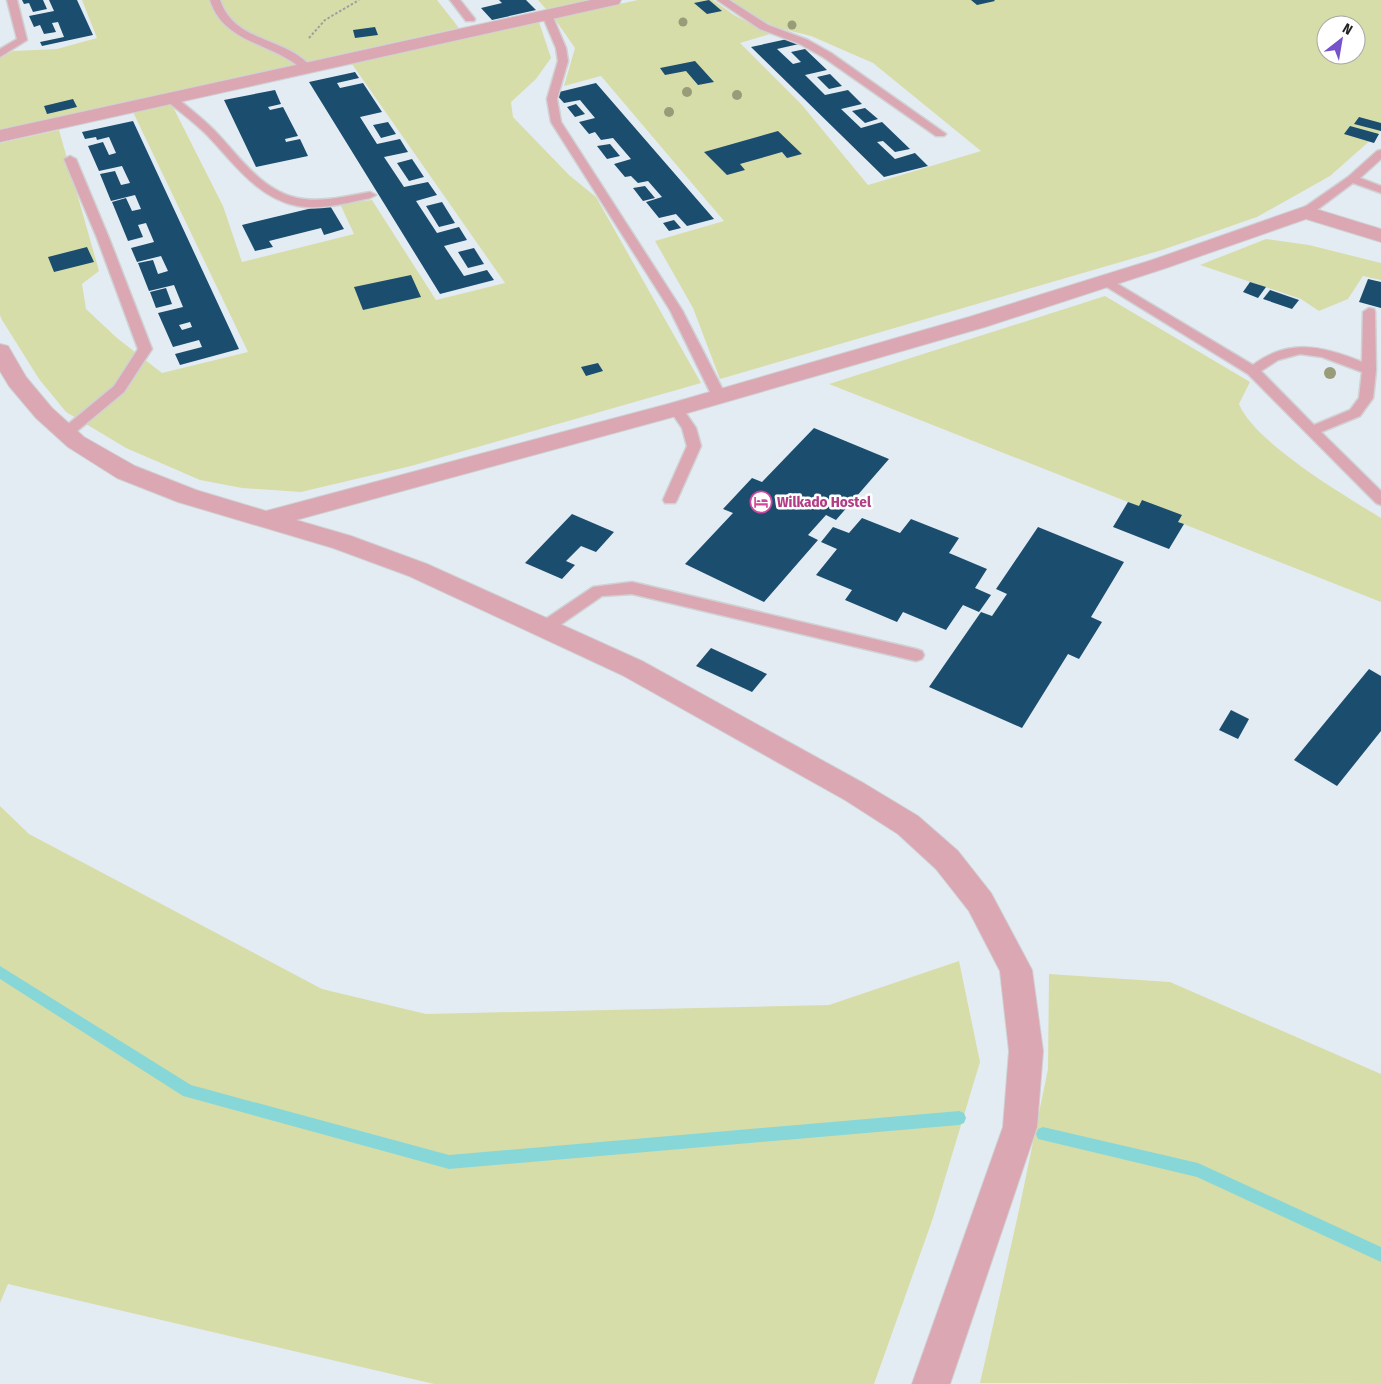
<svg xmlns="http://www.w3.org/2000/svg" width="1381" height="1384" viewBox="0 0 1381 1384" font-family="'Fira Sans Condensed',sans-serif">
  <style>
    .built { fill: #e4ecf3; fill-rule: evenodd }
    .green { fill: #d7dda9; fill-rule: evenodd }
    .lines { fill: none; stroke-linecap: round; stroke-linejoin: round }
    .stream { fill: #88d7d8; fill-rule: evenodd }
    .building { fill: #1b4d6f; fill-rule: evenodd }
    .service-casing { stroke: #cfd1d3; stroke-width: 3 }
    .minor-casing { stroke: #cfd1d3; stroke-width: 2 }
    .path { stroke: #9d9ea0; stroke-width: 2; stroke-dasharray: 2.5 2; stroke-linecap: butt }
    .service { fill: #dba7b2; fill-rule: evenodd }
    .minor { fill: #dba7b2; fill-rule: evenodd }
    .tree { fill: #999c78 }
    .labels { text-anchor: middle; stroke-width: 5; stroke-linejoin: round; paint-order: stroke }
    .hotel-label { font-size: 15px; font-weight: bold; fill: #b23c85; stroke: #fff; text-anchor: start }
  </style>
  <rect width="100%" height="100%" fill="#f5f7f9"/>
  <path class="built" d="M0 0H1381V1384H0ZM1326 25H1356V55H1326Z"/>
  <g class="green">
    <path d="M82 0H437L459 28 0 130V58L13 51 57 49 97 38Z"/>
    <path d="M538 0H589L546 9Z"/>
    <path d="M638 0H713L734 15 770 34 740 43 802 105 868 185 981 151 873 63 811 36 779 28 756 18 731 0H1381V131L1330 176 1257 217 1162 250 720 379 693 308 655 241 724 221 601 76 564 86 575 48 554 18ZM1326 25H1356V55H1326Z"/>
    <path d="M539 22 551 58 536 79 511 102 513 117 569 175 596 197 701 383 411 466 301 492 242 488 200 480 126 448 66 412 39 379 2 320 0 315V143L59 130 99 271 82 284 86 309 117 338 162 373 248 352 133 112 171 103 223 206 242 262 354 234 340 204 372 200 436 300 505 283 352 64Z"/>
    <path d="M1266 239 1309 245 1381 263V280L1363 276 1348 299 1319 311 1301 299 1200 265Z"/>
    <path d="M1105 296 1250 382 1239 404C1255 443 1344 495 1381 518V602L829 384Z"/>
    <path d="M0 806 29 834 322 989 426 1014 829 1005 959 961 980 1062 933 1218 874 1384H434L8 1284 0 1303Z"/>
    <path d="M1049 974 1170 982 1381 1074V1384L980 1383 1019 1210 1048 1069Z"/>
  </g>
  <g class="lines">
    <g class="stream">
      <path d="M0 966 191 1085 449 1155 959 1111 964 1113 966 1118 964 1123 959 1125 449 1169 183 1096 0 979Z"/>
      <path d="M1043 1127 1198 1163 1381 1247V1262L1197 1177 1038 1139 1036 1134 1038 1129Z"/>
    </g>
  </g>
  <g class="building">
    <path d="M22 0H43L47 9 33 12 29 3 24 4Z"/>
    <path d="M49 0H77L93 35 42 46 40 42 64 37 58 22 52 23 56 32 44 34 40 25 34 27 29 16 54 11Z"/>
    <path d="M499 0H526L536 10 492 20 481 8 502 3Z"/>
    <path d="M709 0 722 11 707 14 694 3Z"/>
    <path d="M971 0H994L995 1 977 5Z"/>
    <path d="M375 27 378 35 355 38 353 30Z"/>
    <path d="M792 38 799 44 777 49 793 64 801 62 791 52 805 49 827 70 805 75 825 95 848 90 862 104 841 109 861 128 882 122 910 149 895 152 883 141 877 142 895 159 915 153 928 166 884 177 751 47Z"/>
    <path d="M695 61 714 82 698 85 686 71 665 75 660 68Z"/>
    <path d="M355 72 359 78 337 83 340 88 363 83 382 112 360 117 377 144 400 139 408 152 384 157 404 187 428 182 437 195 416 201 437 233 459 227 467 240 444 246 464 276 487 270 494 280 440 294 309 82Z"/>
    <path d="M830 74 842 86 829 89 817 77Z"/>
    <path d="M596 83 714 219 687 226 676 214 659 218 646 202 662 197 648 181 638 183 631 176 625 177 614 164 631 159 613 138 601 140 595 132 589 134 579 122 595 118 580 100 564 103 555 93Z"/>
    <path d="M275 90 281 104 268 107 270 110 283 107 298 136 285 139 286 142 300 139 308 156 256 167 224 100Z"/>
    <path d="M73 99 77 107 47 114 44 106Z"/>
    <path d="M576 104 585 114 575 117 567 107Z"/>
    <path d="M865 108 878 119 865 123 852 111Z"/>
    <path d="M1359 117 1381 123V131L1354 124Z"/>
    <path d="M133 121 239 349 180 365 175 354 202 347 199 340 173 347 158 313 183 307 174 285 149 291 138 263 153 260 158 274 168 271 161 256 137 262 131 248 154 242 146 223 138 225 143 237 128 241 112 202 126 198 132 211 141 209 135 195 111 201 100 174 115 171 121 185 130 183 122 166 99 171 88 146 103 142 109 155 116 153 109 137 97 140 96 137 85 139 82 132ZM190 322 192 327 182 330 179 325Z"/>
    <path d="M388 122 396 134 381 138 373 125Z"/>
    <path d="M1350 126 1379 134 1374 143 1344 134Z"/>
    <path d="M778 131 802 154 787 158 782 152 740 164 745 170 727 175 704 152Z"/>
    <path d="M610 144 620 156 607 159 597 146Z"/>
    <path d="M412 159 424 177 409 181 397 163Z"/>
    <path d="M645 186 655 198 643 201 633 188Z"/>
    <path d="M442 202 455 223 439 227 426 206Z"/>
    <path d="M329 204 344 229 324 235 321 228 269 241 273 247 255 251 242 225Z"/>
    <path d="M674 220 681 228 669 231 663 223Z"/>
    <path d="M87 247 94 262 54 272 48 257Z"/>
    <path d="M474 248 484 264 468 268 458 252Z"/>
    <path d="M411 275 421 297 363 310 354 287Z"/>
    <path d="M1368 279 1381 282V308L1359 302Z"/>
    <path d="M1250 282 1266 287 1258 298 1243 292Z"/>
    <path d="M166 288 172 304 156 308 150 292Z"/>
    <path d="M1270 290 1299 300 1292 309 1263 299Z"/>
    <path d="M598 363 603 371 586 376 581 367Z"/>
    <path d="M814 428 889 459 836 520 826 515 808 535 818 540 764 602 685 564 733 513 723 509 752 478 762 482Z"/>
    <path d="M1142 500 1182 515 1178 522 1184 524 1169 549 1113 527 1128 502 1139 506Z"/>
    <path d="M572 514 614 532 596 552 581 546 566 561 575 565 562 579 525 563Z"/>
    <path d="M862 518 900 533 911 519 959 538 949 553 987 569 975 588 991 595 979 612 963 605 946 630 903 612 897 622 845 600 852 590 816 575 837 549 821 542 833 527 849 533Z"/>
    <path d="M1038 527 1124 562 1091 617 1102 622 1079 659 1068 654 1022 728 929 687 981 612 992 616 1007 594 996 589Z"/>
    <path d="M711 648 767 674 752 692 696 666Z"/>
    <path d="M1369 669 1381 676V731L1337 786 1294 760Z"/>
    <path d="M1231 710 1249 719 1238 739 1219 730Z"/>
  </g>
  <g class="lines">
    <g class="service-casing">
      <g id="service">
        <path d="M7 0H17L27 40 0 57V49L17 39Z"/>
        <path d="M210 0H220C235 44 286 36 312 68L307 71 303 70C272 42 224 44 210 0Z"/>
        <path d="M450 0H460L475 19 474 21H466Z"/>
        <path d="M717 0H729L768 25 808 40 831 53 946 134 944 136H936L823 57 800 44 760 29Z"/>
        <path d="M547 12 552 15 566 48 568 61 557 99 561 122 682 310 726 396 724 399H714L712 396 670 310 551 122 547 99 558 61 556 48 542 15Z"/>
        <path d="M170 95 174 96C188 107 202 118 215 131 239 156 261 190 297 198 321 203 347 196 370 192L376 195 370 198C347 203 322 210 298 206 257 198 234 163 207 135 194 122 180 112 166 100L165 98Z"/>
        <path d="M1381 150V159L1360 178 1381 186V193L1353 183 1310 215H1302L1300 212 1302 209 1348 177 1377 151Z"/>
        <path d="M70 156 76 159 109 238 152 349 124 392 71 436H61L59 433 61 430 114 386 138 349 97 238 64 159Z"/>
        <path d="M1106 277 1253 365C1289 338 1323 346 1362 362L1363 312 1369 308 1374 309 1375 312 1376 370 1373 398 1360 416 1321 432 1381 491V505L1376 503 1248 374 1102 284 1100 281ZM1300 354 1322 357 1362 372 1359 398 1350 410 1314 425 1261 371 1278 360Z"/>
        <path d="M676 405 681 406 696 428 701 446 677 500 675 503H665L663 500 687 446 682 428 669 409 671 406Z"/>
        <path d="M632 582 916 649 922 651 924 655 922 659 916 661 632 594 602 596 550 632 544 634 538 632 536 628 538 624 593 587Z"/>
      </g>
    </g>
    <g class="minor-casing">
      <g id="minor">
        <path d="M591 0H621L619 4 0 142V130Z"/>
        <path d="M1306 206 1381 229V242L1306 219 1166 268 985 327 684 414 296 520 351 536 427 564 642 661 865 784 918 816 958 851 991 893 1032 970 1043 1051 1037 1127 950 1384H912L1003 1127 1009 1051 1000 971 969 911 936 869 898 834 845 800 622 675 409 576 333 548 178 502 117 478 68 447 36 418 9 386 0 371V344L8 346 26 377 52 408 84 437 135 466 196 490 266 511 668 404 969 317 1152 260Z"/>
      </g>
    </g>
    <path class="path" d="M309 38 325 20 359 0"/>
    <use href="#service" class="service"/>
    <use href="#minor" class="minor"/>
  </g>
  <g class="tree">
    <circle cx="683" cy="22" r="4.5"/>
    <circle cx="792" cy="25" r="4.5"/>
    <circle cx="687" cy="92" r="5"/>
    <circle cx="737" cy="95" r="5"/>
    <circle cx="669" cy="112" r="5"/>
    <circle cx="1330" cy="373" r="6"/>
  </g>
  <defs>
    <g id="hotel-ring" transform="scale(1.125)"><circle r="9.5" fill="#fff" stroke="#d1479c" stroke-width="1.5"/><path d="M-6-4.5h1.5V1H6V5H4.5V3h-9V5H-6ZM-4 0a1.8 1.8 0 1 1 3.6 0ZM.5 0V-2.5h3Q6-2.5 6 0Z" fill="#d1479c"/></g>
  </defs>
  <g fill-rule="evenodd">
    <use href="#hotel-ring" x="761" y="502"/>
  </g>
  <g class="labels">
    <g class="hotel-label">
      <text x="777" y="507">Wilkado Hostel</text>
    </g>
  </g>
  <g transform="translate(1341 40) rotate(31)"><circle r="24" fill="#ffffff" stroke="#a7a7a7"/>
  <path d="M0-4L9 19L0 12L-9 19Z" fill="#7652cb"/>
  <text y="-8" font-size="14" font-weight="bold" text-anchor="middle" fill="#232324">N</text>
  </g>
</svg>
